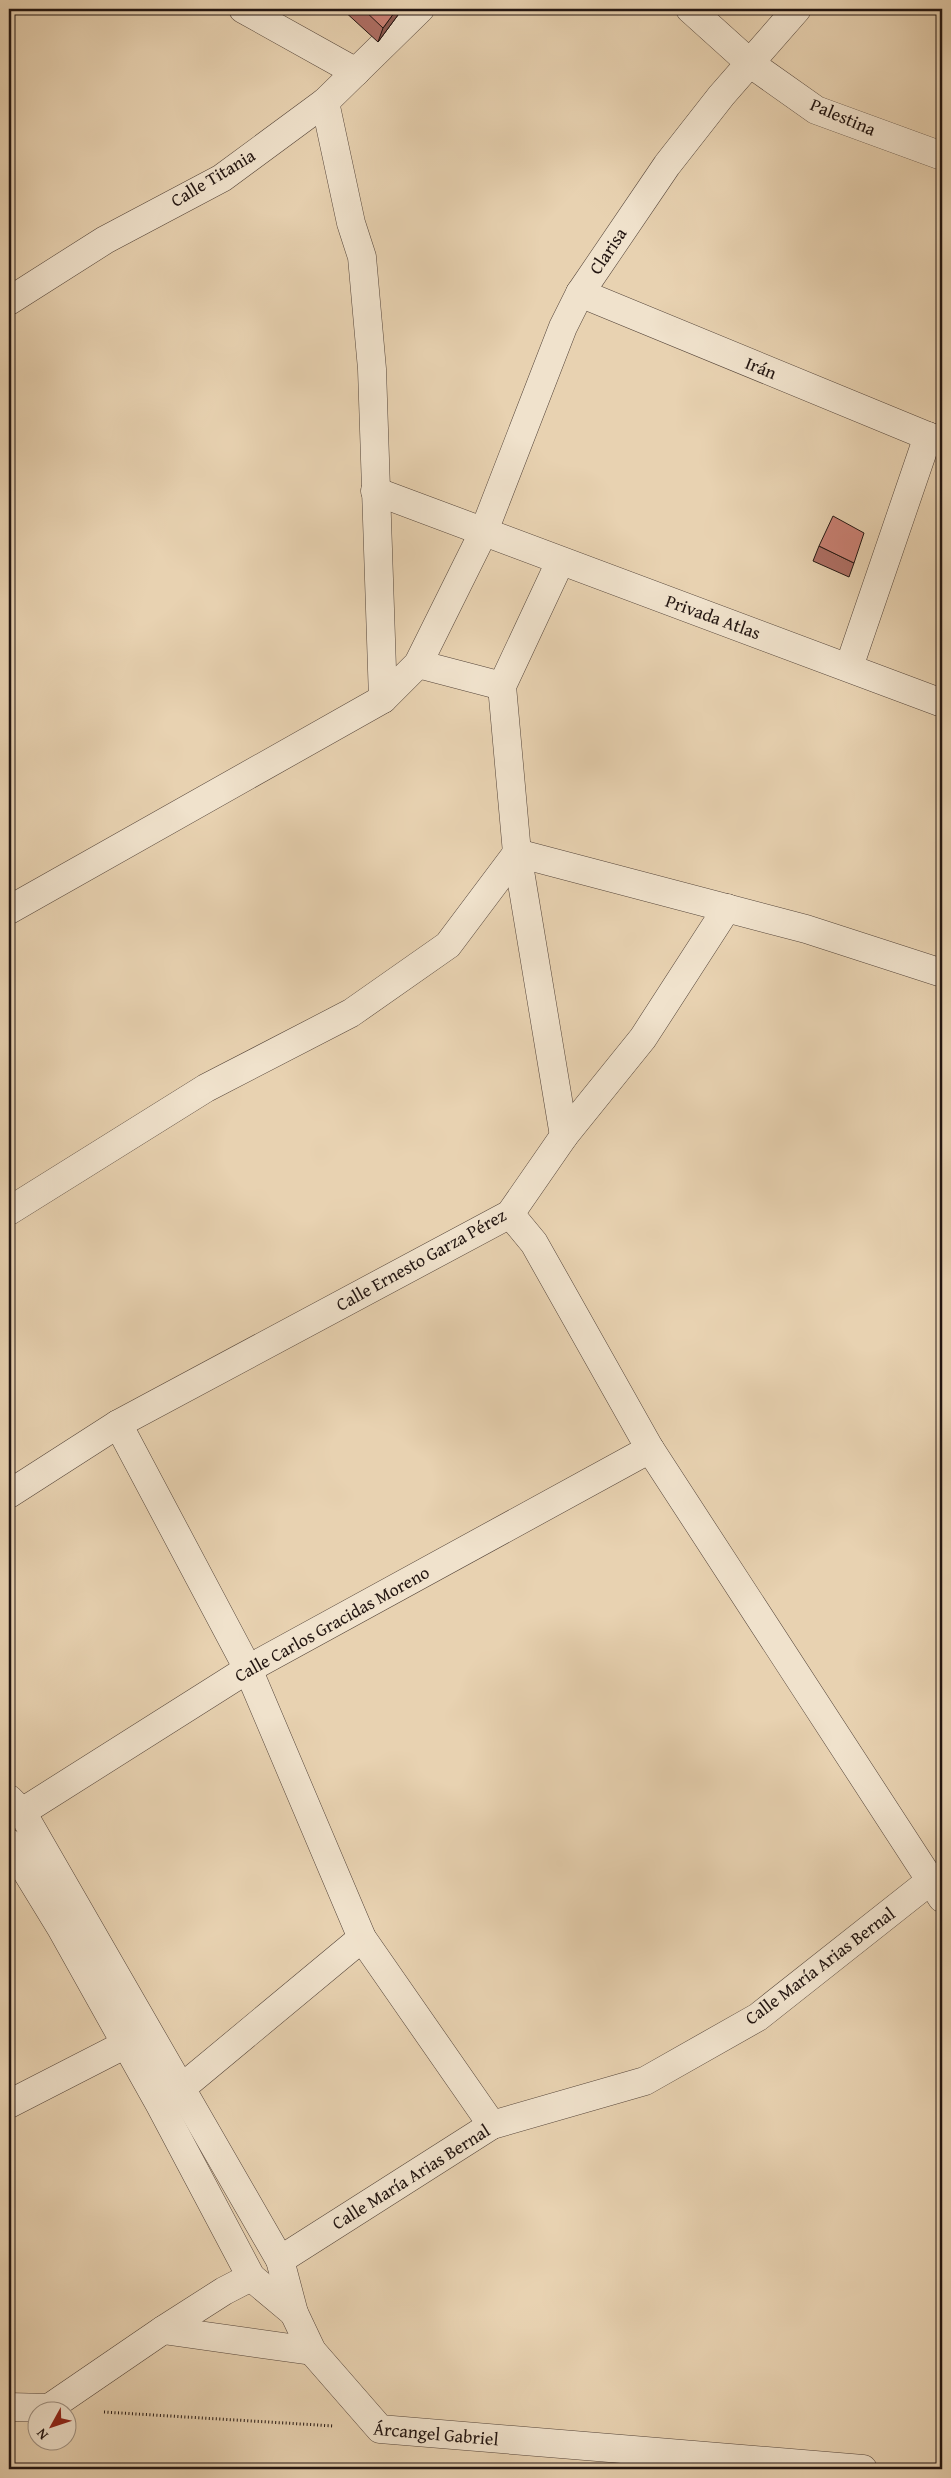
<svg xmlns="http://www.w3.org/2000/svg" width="951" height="2478" viewBox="0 0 951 2478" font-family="'Gentium Book Plus',serif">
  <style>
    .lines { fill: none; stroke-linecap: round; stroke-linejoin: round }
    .minor-casing { stroke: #544439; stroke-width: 29 }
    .path { stroke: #221511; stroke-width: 3; stroke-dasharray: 1 2.5; stroke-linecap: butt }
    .minor { stroke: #f0e2cc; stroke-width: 28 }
    .wall { fill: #af6f65; stroke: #221511 }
    .shaded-wall { fill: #8e5a52; stroke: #221511 }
    .building { fill: #cb8175; stroke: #221511 }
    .labels { text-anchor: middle; stroke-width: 4.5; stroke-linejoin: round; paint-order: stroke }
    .street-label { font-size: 18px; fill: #221511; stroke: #f0e2cc }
  </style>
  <rect width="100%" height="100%" fill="#e8d2b1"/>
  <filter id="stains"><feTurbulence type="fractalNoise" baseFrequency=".004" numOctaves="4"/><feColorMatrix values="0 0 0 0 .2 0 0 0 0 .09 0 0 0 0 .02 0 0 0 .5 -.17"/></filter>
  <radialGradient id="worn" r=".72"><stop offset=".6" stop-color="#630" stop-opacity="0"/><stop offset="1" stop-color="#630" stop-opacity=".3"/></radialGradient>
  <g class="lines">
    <g class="minor-casing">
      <g id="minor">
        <path d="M243 9 356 72"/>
        <path d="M690 9 751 64 816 110 942 156"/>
        <path d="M325 102 351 223 362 257 372 369 383 699"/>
        <path d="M580 293 942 442"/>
        <path d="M9 301 105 240 222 178 325 102 420 9"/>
        <path d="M375 491 942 703"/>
        <path d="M560 562 502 686 517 853 564 1136"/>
        <path d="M418 664 502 686"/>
        <path d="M849 667 928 436"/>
        <path d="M9 910 383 699 418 664 484 531 563 327 580 293 667 165 721 96 797 9"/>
        <path d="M9 1211 206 1088 351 1013 448 945 517 853 806 929 942 973"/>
        <path d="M510 1214 534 1243 650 1449 942 1898"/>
        <path d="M118 1424 248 1669 362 1938 492 2125"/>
        <path d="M9 1494 118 1424 510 1214 564 1136 643 1038 727 908"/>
        <path d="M9 1799 22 1812 280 2260 294 2313 312 2351 380 2429 863 2469"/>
        <path d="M22 1812 248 1669 650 1449"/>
        <path d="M9 1843 61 1928 160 2105 251 2277 294 2313"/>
        <path d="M167 2100 362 1938"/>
        <path d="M9 2104 126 2044"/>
        <path d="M280 2260 492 2125 645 2081 758 2017 930 1881"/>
        <path d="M163 2330 312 2351"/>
        <path d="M9 2407 49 2408 163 2330 224 2291 251 2277"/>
      </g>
    </g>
    <path class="path" d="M104 2412 334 2426"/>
    <use href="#minor" class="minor"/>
  </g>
  <g class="wall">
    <path d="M342 9H401L398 15 378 42Z"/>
    <path d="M819 546 854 563 849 577 813 561Z"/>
  </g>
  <path class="shaded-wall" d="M397 9H401L398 15 378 42 383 28Z"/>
  <g class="building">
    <path d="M363 9H397L383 28Z"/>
    <path d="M833 516 864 533 854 563 819 546Z"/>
  </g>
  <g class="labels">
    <g class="street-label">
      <text transform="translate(843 117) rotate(23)" y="6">Palestina</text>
      <text transform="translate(213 178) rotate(-31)" y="6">Calle Titania</text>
      <text transform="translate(608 251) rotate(-56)" y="6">Clarisa</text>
      <text transform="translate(761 368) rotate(22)" y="6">Irán</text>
      <text transform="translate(713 617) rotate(20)" y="6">Privada Atlas</text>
      <text transform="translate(421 1260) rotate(-29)" y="6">Calle Ernesto Garza Pérez</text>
      <text transform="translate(332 1624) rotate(-29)" y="6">Calle Carlos Gracidas Moreno</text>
      <text transform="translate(820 1966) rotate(-37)" y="6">Calle María Arias Bernal</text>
      <text transform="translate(411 2177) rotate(-32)" y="6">Calle María Arias Bernal</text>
      <text transform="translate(436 2434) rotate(5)" y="6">Árcangel Gabriel</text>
    </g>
  </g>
  <rect width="951" height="2478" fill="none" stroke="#e8d2b1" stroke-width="30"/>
  <rect x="10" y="10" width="931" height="2458" fill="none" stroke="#221511" stroke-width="2.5"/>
  <rect x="15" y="15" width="921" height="2448" fill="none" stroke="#221511"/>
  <g transform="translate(52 2426) rotate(230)"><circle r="24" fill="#f0e2cc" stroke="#9e9081"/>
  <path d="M0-4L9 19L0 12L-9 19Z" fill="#8f2418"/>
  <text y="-8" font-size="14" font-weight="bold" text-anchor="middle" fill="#221511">N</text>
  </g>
  <rect width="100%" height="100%" filter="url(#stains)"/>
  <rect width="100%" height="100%" fill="url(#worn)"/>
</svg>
